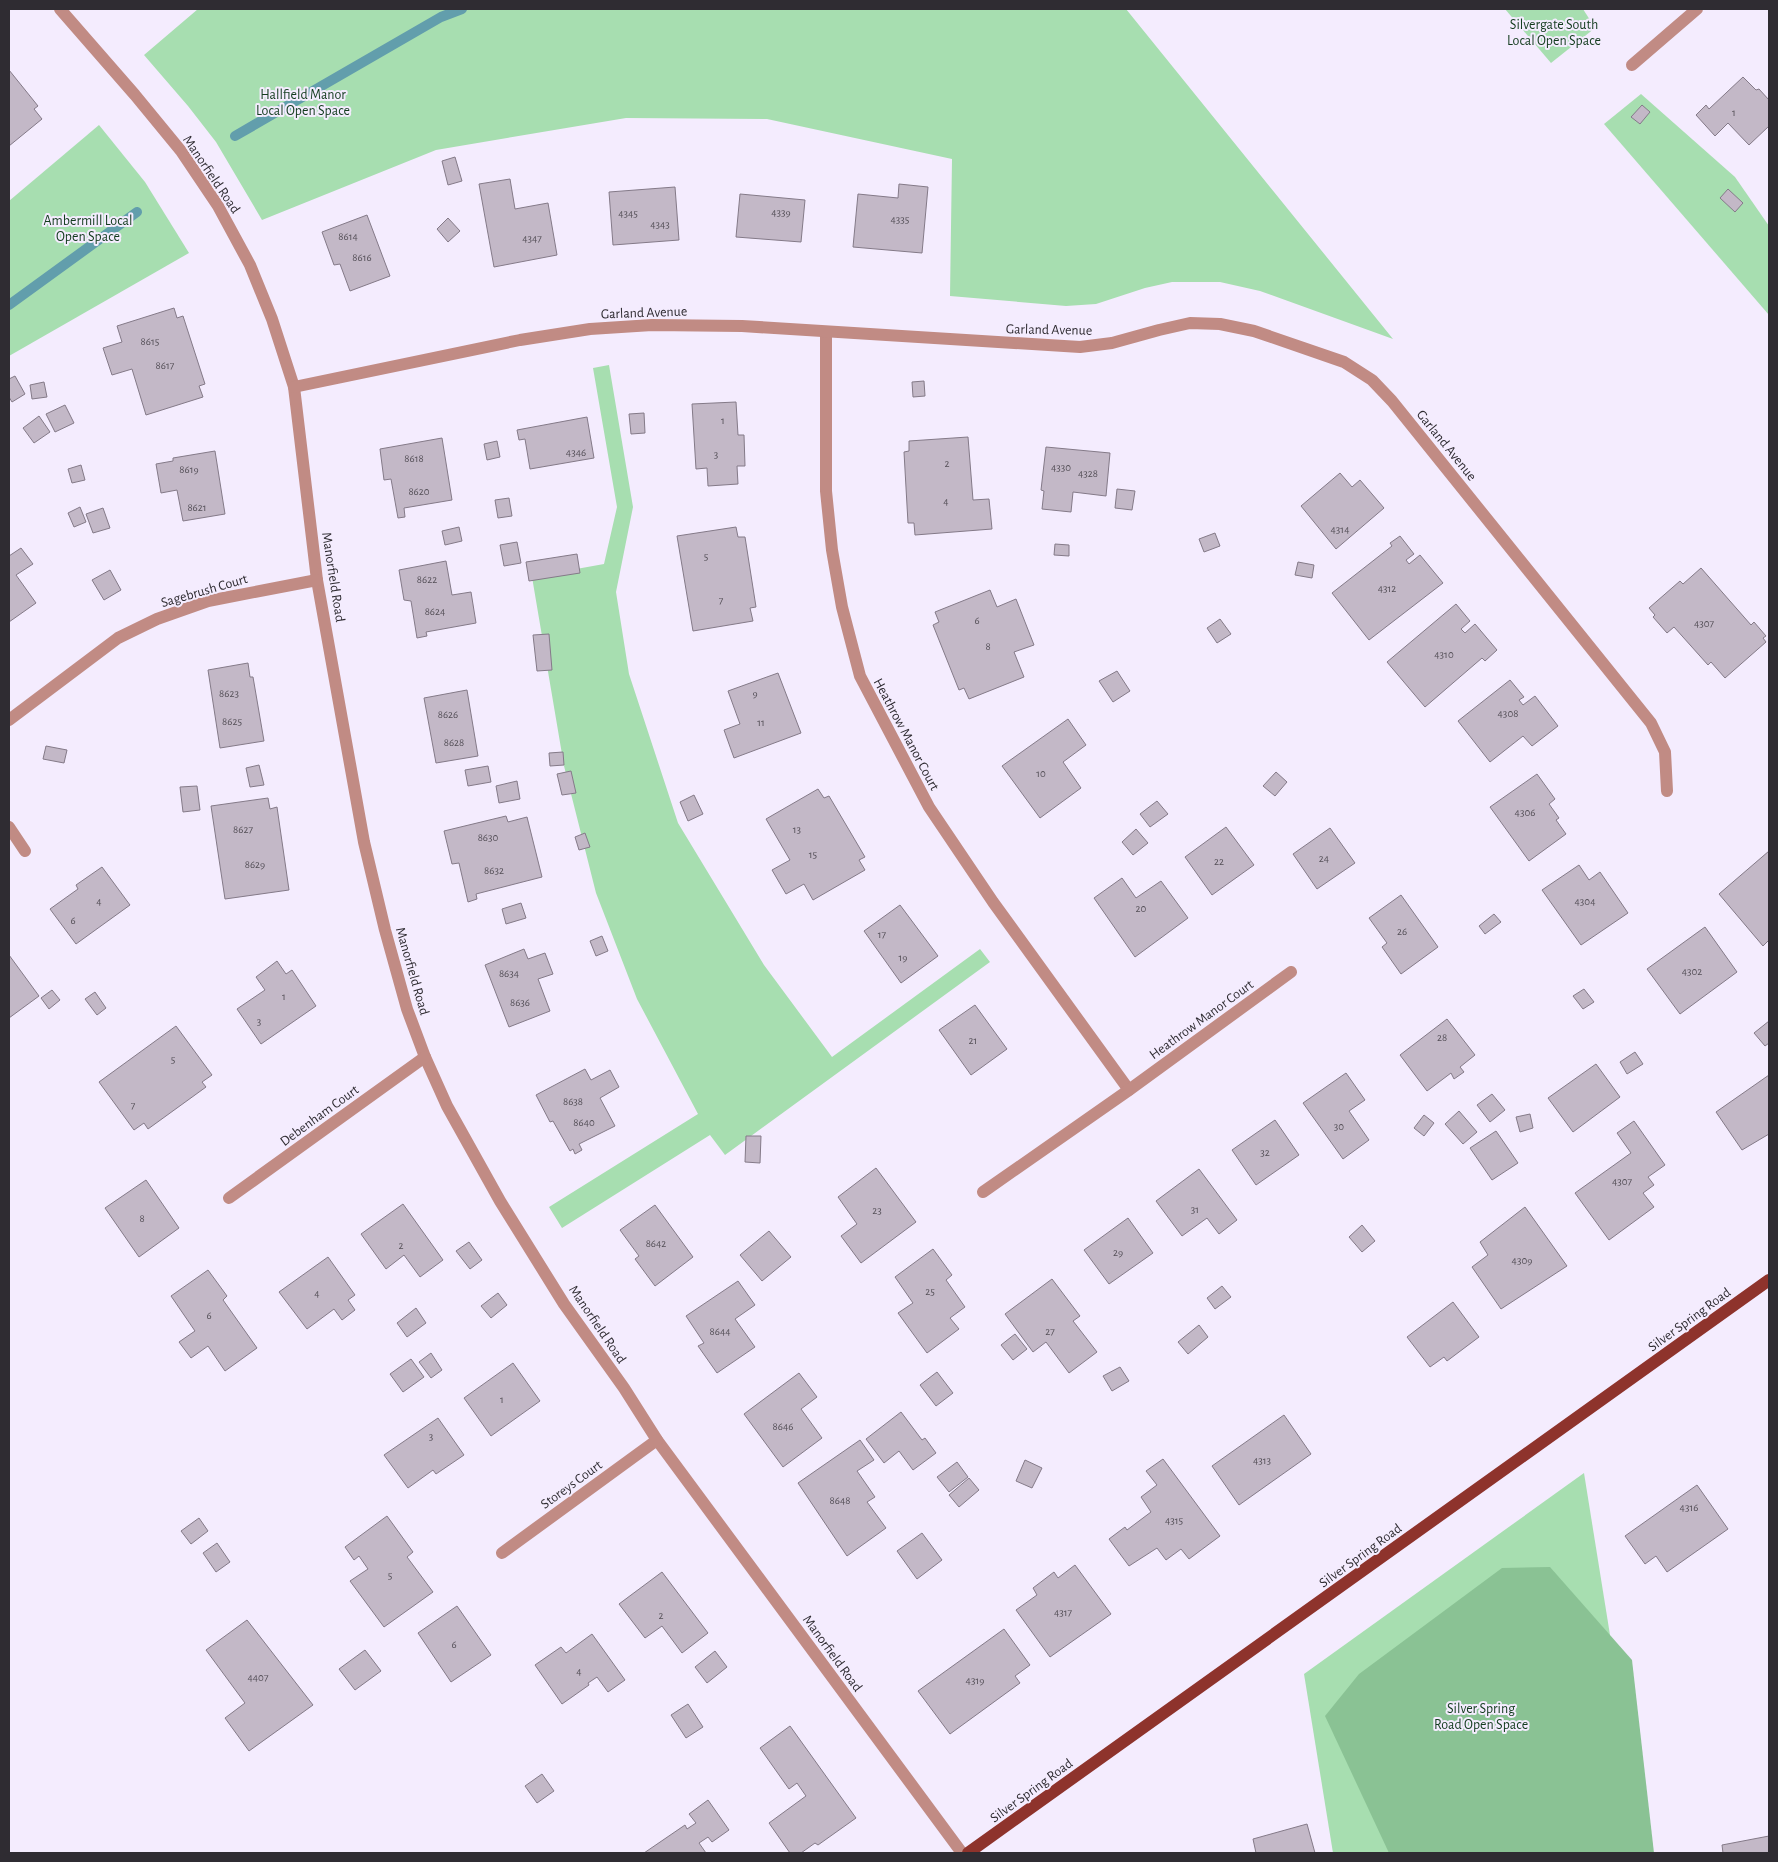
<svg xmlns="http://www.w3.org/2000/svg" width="1778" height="1862" viewBox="0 0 1778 1862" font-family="'Alegreya Sans',sans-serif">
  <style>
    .green { fill: #a7deb0 }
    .forest { fill: #8ac294 }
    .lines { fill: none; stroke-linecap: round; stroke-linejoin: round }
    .stream { stroke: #629eac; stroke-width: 10 }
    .building { fill: #c3b8c7; stroke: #847a88 }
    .minor { stroke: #c18b84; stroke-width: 12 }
    .major { stroke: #8e332c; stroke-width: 12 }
    .labels { text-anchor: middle; stroke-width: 4; stroke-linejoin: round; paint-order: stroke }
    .number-label { font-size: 11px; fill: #544f57 }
    .park-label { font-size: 14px; fill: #133c1e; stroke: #f4ecfe }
    .street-label { font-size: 14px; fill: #2f2c32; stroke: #f4ecfe }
  </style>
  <rect width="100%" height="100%" fill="#f4ecfe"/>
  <g class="green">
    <path d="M198 9H1126L1393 339 1260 291 1220 282H1172L1145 288 1096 304 1066 306 950 296 952 159 767 119 626 118 436 150 262 220 216 142 188 106 144 55Z"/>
    <path d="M1505 9H1583L1595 28 1551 63Z"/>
    <path d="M1641 94 1735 177 1769 226V315L1604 124Z"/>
    <path d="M99 125 145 182 189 253 9 356V201Z"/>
    <path d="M609 365 633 507 616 592 629 674 678 823 764 965 832 1057 980 949 990 962 725 1155 710 1135 562 1228 549 1207 698 1114 637 999 596 893 564 766 532 577 604 564 617 507 593 368Z"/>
    <path d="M1584 1473 1645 1853H1333L1304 1674Z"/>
  </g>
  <path class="forest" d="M1550 1567 1632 1660 1654 1853H1389L1325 1716 1359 1674 1502 1568Z"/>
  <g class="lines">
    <g class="stream">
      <path d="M235 136 441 17 462 9"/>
      <path d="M9 305 137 212"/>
    </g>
  </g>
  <g class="building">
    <path d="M9 70 38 106 34 109 42 119 9 146Z"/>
    <path d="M1743 77 1756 90 1759 89 1769 100V126L1749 145 1728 123 1715 136 1696 115 1706 105 1709 109Z"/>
    <path d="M1642 105 1650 112 1640 124 1631 117Z"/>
    <path d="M455 157 462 181 448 185 442 161Z"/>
    <path d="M510 179 515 209 548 203 557 255 494 267 479 184Z"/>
    <path d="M899 184 928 187 922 253 853 247 858 194 898 198Z"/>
    <path d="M675 187 679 240 613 245 609 192Z"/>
    <path d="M1728 189 1743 203 1735 212 1720 198Z"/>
    <path d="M740 194 805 200 801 242 736 237Z"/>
    <path d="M367 215 390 276 350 291 340 264 334 265 322 232Z"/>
    <path d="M448 218 460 231 448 242 437 229Z"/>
    <path d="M174 308 177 318 183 316 205 384 199 386 203 397 146 415 132 369 112 375 103 348 122 342 117 326Z"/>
    <path d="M15 376 25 394 12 402 9 397V379Z"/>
    <path d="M924 381 925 396 913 397 912 382Z"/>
    <path d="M44 382 47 397 32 399 30 385Z"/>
    <path d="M736 402 738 435H744L745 466H737L738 484 708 486 707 468 696 469 692 404Z"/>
    <path d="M65 405 74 423 55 432 46 414Z"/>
    <path d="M644 413 645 433 631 434 629 414Z"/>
    <path d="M39 416 50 432 34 443 23 428Z"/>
    <path d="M587 417 594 458 530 469 525 439 519 440 517 430Z"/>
    <path d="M968 437 973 500 989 499 992 529 915 535 914 523H908L904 452 909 451V441Z"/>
    <path d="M442 438 452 500 404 508 405 517 398 518 391 479 384 480 380 449Z"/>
    <path d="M497 441 500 457 487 460 484 444Z"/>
    <path d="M1046 447 1110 453 1106 496 1073 492 1071 512 1042 509 1044 491 1041 490Z"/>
    <path d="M215 451 225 514 183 521 177 490 161 493 156 464 173 461V458Z"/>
    <path d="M81 465 85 480 72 483 68 469Z"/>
    <path d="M1340 473 1352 487 1360 480 1384 508 1336 549 1301 506Z"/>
    <path d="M1117 489 1135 491 1132 510 1115 508Z"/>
    <path d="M509 498 512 516 498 518 495 500Z"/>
    <path d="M80 507 86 522 74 527 68 513Z"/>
    <path d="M103 508 110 528 93 533 86 514Z"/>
    <path d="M459 527 462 541 445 545 442 531Z"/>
    <path d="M736 527 738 537H745L756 607 750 608 753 621 693 631 677 536Z"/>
    <path d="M1215 533 1220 546 1204 552 1199 539Z"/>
    <path d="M1400 536 1414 554 1406 560 1409 564 1420 555 1443 583 1369 640 1332 593 1392 546 1390 543Z"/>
    <path d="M517 542 521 563 504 566 500 545Z"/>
    <path d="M1055 544 1069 545V556L1054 555Z"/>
    <path d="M21 548 33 564 16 575 36 603 9 622V556Z"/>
    <path d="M577 554 580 573 529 581 526 562Z"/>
    <path d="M446 561 452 595 471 592 476 623 426 632 427 636 417 638 411 601 404 600 399 570Z"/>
    <path d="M1298 562 1314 565 1312 578 1295 575Z"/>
    <path d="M1701 568 1751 625 1754 622 1766 636 1763 638 1766 642 1725 678 1711 662 1708 665 1674 627 1667 633 1653 617 1655 615 1649 608 1680 581 1683 584Z"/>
    <path d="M110 570 121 590 104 600 92 580Z"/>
    <path d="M990 590 997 607 1016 599 1034 645 1014 652 1024 677 969 699 964 688 959 690 933 625 939 622 935 612Z"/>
    <path d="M1456 604 1470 621 1461 629 1465 633 1475 624 1497 650 1485 661 1482 658 1425 707 1387 662Z"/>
    <path d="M1220 619 1231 634 1217 643 1207 628Z"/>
    <path d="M549 634 552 670 537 671 533 635Z"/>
    <path d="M248 663 250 677H253L264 741 220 748 208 670Z"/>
    <path d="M1117 671 1130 691 1113 702 1099 681Z"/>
    <path d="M778 673 801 733 734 758 724 730 740 724 728 691Z"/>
    <path d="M1510 680 1524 697 1519 700 1523 705 1535 696 1558 726 1532 746 1523 736 1490 762 1458 721Z"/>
    <path d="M467 690 478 756 436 763 424 698Z"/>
    <path d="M1068 719 1086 745 1063 762 1081 788 1040 818 1002 766Z"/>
    <path d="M46 746 67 750 64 763 43 759Z"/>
    <path d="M563 752 564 765 550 766 549 753Z"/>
    <path d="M259 765 264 785 250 787 246 768Z"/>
    <path d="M488 766 491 782 468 786 465 770Z"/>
    <path d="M571 771 576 793 562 795 557 774Z"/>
    <path d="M1276 772 1287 782 1275 796 1263 786Z"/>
    <path d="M1537 774 1555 799 1549 804 1559 818 1556 820 1566 834 1529 861 1490 807Z"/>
    <path d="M517 781 520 799 499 803 496 786Z"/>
    <path d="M197 786 200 810 183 812 180 787Z"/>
    <path d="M818 789 824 798 829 796 865 857 859 860 865 870 813 900 804 884 786 894 772 870 790 860 766 819Z"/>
    <path d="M694 795 703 814 688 821 680 802Z"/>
    <path d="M268 798 270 809 277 807 289 890 225 899 211 806Z"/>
    <path d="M1157 801 1168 814 1150 827 1140 814Z"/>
    <path d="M506 816 508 822 527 817 542 877 476 894 477 899 468 902 459 863 452 864 444 831Z"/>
    <path d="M1226 827 1254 865 1212 895 1185 857Z"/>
    <path d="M1330 828 1355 863 1317 889 1293 854Z"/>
    <path d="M1136 829 1148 843 1133 855 1122 842Z"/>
    <path d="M585 833 590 847 579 850 575 837Z"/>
    <path d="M1769 851V940L1763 946 1719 894Z"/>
    <path d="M1579 865 1589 880 1600 872 1628 913 1581 945 1542 890Z"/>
    <path d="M102 867 130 905 76 944 50 909 78 889 76 885Z"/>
    <path d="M1122 878 1136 898 1161 881 1188 918 1135 957 1094 898Z"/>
    <path d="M1401 895 1438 947 1401 974 1382 947 1387 943 1369 918Z"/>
    <path d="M521 903 526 918 506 924 502 909Z"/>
    <path d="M900 905 938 956 901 983 864 931Z"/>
    <path d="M1494 914 1501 922 1485 934 1479 926Z"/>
    <path d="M1705 927 1737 972 1680 1014 1647 969Z"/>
    <path d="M602 936 608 951 596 956 590 941Z"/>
    <path d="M524 949 528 959 545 953 553 974 538 979 550 1011 509 1027 485 965Z"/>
    <path d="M9 955 39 996 9 1018Z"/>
    <path d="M277 961 286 974 292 970 316 1006 261 1044 237 1009 265 990 256 977Z"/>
    <path d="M1584 989 1594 1002 1583 1009 1573 996Z"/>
    <path d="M52 990 60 1000 49 1009 41 998Z"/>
    <path d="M95 992 106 1008 97 1015 85 999Z"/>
    <path d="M975 1005 1007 1049 971 1075 939 1030Z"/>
    <path d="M1447 1019 1475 1055 1460 1067 1464 1072 1454 1079 1451 1073 1427 1091 1400 1055Z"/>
    <path d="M1769 1021V1043L1765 1046 1754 1033Z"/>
    <path d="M176 1026 212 1075 202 1082 206 1087 148 1129 144 1123 134 1130 99 1082Z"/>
    <path d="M1635 1052 1643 1064 1627 1074 1620 1062Z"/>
    <path d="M1596 1064 1620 1097 1573 1132 1548 1098Z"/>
    <path d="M585 1069 591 1080 610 1070 619 1087 600 1098 615 1126 579 1144 582 1150 575 1154 573 1149 570 1151 553 1121 550 1122 536 1095Z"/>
    <path d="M1346 1073 1365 1100 1349 1111 1369 1140 1343 1159 1303 1103Z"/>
    <path d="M1769 1075V1134L1742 1150 1716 1112Z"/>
    <path d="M1492 1094 1505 1110 1490 1122 1477 1105Z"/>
    <path d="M1459 1111 1477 1132 1463 1144 1445 1124Z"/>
    <path d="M1530 1114 1533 1128 1520 1132 1516 1117Z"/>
    <path d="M1424 1115 1434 1123 1424 1136 1414 1128Z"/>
    <path d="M1275 1120 1299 1155 1256 1185 1232 1150Z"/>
    <path d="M1634 1121 1665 1165 1648 1177 1654 1185 1643 1193 1654 1207 1609 1240 1575 1193 1631 1153 1617 1133Z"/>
    <path d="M1496 1131 1518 1163 1492 1180 1470 1148Z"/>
    <path d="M746 1136H761L760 1163 745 1162Z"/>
    <path d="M876 1168 916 1222 861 1263 841 1236 857 1224 838 1197Z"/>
    <path d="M1199 1169 1237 1220 1219 1234 1207 1218 1182 1236 1156 1201Z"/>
    <path d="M146 1180 179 1228 139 1257 105 1208Z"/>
    <path d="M403 1204 443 1260 420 1277 404 1255 386 1269 361 1234Z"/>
    <path d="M655 1205 693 1257 655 1286 635 1259 639 1256 620 1230Z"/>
    <path d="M1525 1207 1567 1266 1501 1309 1472 1267 1488 1255 1480 1242Z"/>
    <path d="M1128 1218 1153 1253 1109 1284 1084 1250Z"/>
    <path d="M1362 1225 1375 1241 1362 1252 1349 1237Z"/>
    <path d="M769 1231 791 1257 762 1281 740 1255Z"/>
    <path d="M469 1242 482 1260 470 1269 456 1251Z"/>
    <path d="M933 1249 952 1275 946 1280 965 1307 950 1318 959 1329 927 1353 898 1313 913 1303 895 1277Z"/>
    <path d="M328 1257 355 1295 348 1300 355 1310 342 1320 334 1309 307 1329 279 1292Z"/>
    <path d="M208 1270 227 1296 223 1300 257 1348 225 1371 208 1346 191 1358 179 1342 195 1331 171 1296Z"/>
    <path d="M1052 1279 1080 1316 1073 1321 1097 1352 1069 1373 1046 1342 1033 1352 1005 1314Z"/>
    <path d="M738 1281 755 1305 735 1319 755 1347 717 1373 698 1346 704 1343 686 1316Z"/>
    <path d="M1222 1286 1231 1297 1215 1309 1207 1298Z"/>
    <path d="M498 1293 507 1305 491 1318 481 1306Z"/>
    <path d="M1453 1302 1479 1337 1447 1361 1444 1357 1430 1367 1407 1337Z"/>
    <path d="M416 1308 426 1323 407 1337 397 1323Z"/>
    <path d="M1199 1325 1208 1337 1188 1354 1178 1342Z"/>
    <path d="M1015 1334 1027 1349 1013 1360 1001 1345Z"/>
    <path d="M431 1353 442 1370 431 1378 419 1362Z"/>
    <path d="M411 1359 424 1377 403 1392 390 1374Z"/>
    <path d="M513 1363 540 1401 491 1436 464 1398Z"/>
    <path d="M1120 1367 1129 1381 1112 1391 1103 1376Z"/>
    <path d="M937 1372 953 1393 936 1406 920 1385Z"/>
    <path d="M799 1373 817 1397 801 1409 822 1438 783 1467 744 1414Z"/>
    <path d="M901 1412 922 1440 925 1438 936 1453 913 1470 899 1451 884 1463 866 1439Z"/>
    <path d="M1284 1415 1311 1454 1239 1505 1212 1466Z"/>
    <path d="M438 1418 464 1455 436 1474 433 1470 408 1488 384 1455Z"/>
    <path d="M860 1440 874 1460 857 1471 875 1497 867 1502 886 1528 847 1556 798 1483Z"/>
    <path d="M1163 1459 1220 1536 1189 1559 1181 1549 1166 1560 1157 1548 1129 1566 1109 1539 1125 1527 1127 1530 1151 1512 1141 1497 1157 1485 1146 1471Z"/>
    <path d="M1025 1460 1042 1468 1032 1488 1016 1481Z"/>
    <path d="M957 1462 968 1477 949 1492 937 1477Z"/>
    <path d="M969 1478 979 1490 959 1507 949 1495Z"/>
    <path d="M1697 1485 1728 1529 1667 1572 1656 1556 1645 1564 1625 1536Z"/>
    <path d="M387 1516 413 1552 407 1557 433 1592 384 1627 350 1581 368 1569 359 1556 354 1560 345 1547Z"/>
    <path d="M199 1518 208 1531 191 1544 181 1531Z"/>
    <path d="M922 1533 942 1560 917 1579 897 1551Z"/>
    <path d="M217 1543 230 1562 216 1572 203 1553Z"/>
    <path d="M1075 1565 1111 1614 1050 1657 1016 1610 1037 1595 1033 1588 1054 1572 1058 1578Z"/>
    <path d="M662 1572 708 1633 682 1653 662 1626 645 1638 619 1604Z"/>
    <path d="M457 1606 491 1655 451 1682 418 1633Z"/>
    <path d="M247 1620 313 1705 249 1751 225 1718 245 1703 206 1650Z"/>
    <path d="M1004 1629 1030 1665 1015 1676 1020 1683 950 1734 918 1691Z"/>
    <path d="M592 1634 625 1680 608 1692 597 1677 588 1683 589 1685 562 1704 535 1665 561 1647 566 1653Z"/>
    <path d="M365 1650 381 1671 355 1690 339 1669Z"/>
    <path d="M715 1651 727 1667 707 1683 695 1667Z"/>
    <path d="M688 1704 703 1727 686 1738 671 1715Z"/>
    <path d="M790 1726 856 1818 818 1845 815 1843 801 1853H790L769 1823 806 1796 797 1783 789 1789 760 1748Z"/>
    <path d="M542 1774 554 1791 537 1803 525 1786Z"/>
    <path d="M708 1800 729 1830 712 1842 708 1837 699 1843 706 1853H644L685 1825 687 1829 696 1823 689 1814Z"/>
    <path d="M1307 1824 1315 1853H1256L1253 1839Z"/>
    <path d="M1769 1836V1853H1723L1722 1845Z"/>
  </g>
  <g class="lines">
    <g class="minor">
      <path d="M60 9 135 95 181 151 218 206 250 265 272 319 294 387 317 580 364 842 385 930 407 1009 425 1057 447 1106 500 1201 564 1304 624 1388 657 1440 962 1853"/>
      <path d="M1632 65 1697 9"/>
      <path d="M826 332V491L832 550 842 607 860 676 929 807 993 902 1129 1090"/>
      <path d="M294 387 520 340 590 329 652 325 742 326 1080 347 1112 343 1159 330 1190 323 1220 324 1254 331 1344 362 1372 380 1392 401 1651 723 1665 752 1667 791"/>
      <path d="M9 720 118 638 157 619 208 601 317 580"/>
      <path d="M9 827 25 851"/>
      <path d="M983 1192 1129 1090 1291 972"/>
      <path d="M229 1198 425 1057"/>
      <path d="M502 1553 657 1440"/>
    </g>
    <path class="major" d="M968 1853 1769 1280"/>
  </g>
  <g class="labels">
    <g class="number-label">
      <text x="1734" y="116">1</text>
      <text x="781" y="216">4339</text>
      <text x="628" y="217">4345</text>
      <text x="900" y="223">4335</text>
      <text x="660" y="228">4343</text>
      <text x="348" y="240">8614</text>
      <text x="532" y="242">4347</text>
      <text x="362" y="261">8616</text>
      <text x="150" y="345">8615</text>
      <text x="165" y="369">8617</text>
      <text x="723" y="424">1</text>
      <text x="576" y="456">4346</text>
      <text x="716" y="458">3</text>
      <text x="414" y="462">8618</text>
      <text x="947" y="467">2</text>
      <text x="1061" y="471">4330</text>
      <text x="189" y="473">8619</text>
      <text x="1088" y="477">4328</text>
      <text x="419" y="495">8620</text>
      <text x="946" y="505">4</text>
      <text x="197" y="511">8621</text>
      <text x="1340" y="533">4314</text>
      <text x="706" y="560">5</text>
      <text x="427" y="583">8622</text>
      <text x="1387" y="592">4312</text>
      <text x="721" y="604">7</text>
      <text x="435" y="615">8624</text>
      <text x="977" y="624">6</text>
      <text x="1704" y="627">4307</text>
      <text x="988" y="650">8</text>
      <text x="1444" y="658">4310</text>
      <text x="229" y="697">8623</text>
      <text x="755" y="697">9</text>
      <text x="1508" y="717">4308</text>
      <text x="448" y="718">8626</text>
      <text x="232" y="725">8625</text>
      <text x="761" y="726">11</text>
      <text x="454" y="746">8628</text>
      <text x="1041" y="777">10</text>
      <text x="1525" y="816">4306</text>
      <text x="243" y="833">8627</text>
      <text x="797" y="833">13</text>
      <text x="488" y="841">8630</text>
      <text x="813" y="858">15</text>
      <text x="1324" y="862">24</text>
      <text x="1219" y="865">22</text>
      <text x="255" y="868">8629</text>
      <text x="494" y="874">8632</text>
      <text x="99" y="905">4</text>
      <text x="1585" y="905">4304</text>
      <text x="1141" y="912">20</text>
      <text x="73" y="924">6</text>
      <text x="1402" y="935">26</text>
      <text x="882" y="938">17</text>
      <text x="903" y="961">19</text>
      <text x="1692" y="975">4302</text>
      <text x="509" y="977">8634</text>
      <text x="284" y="1000">1</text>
      <text x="520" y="1006">8636</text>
      <text x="259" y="1025">3</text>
      <text x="1442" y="1041">28</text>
      <text x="973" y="1044">21</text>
      <text x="173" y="1063">5</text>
      <text x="573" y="1105">8638</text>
      <text x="133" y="1109">7</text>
      <text x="584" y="1126">8640</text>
      <text x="1339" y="1130">30</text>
      <text x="1265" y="1156">32</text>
      <text x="1622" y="1185">4307</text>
      <text x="1195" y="1213">31</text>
      <text x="877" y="1214">23</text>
      <text x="142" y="1222">8</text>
      <text x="656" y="1247">8642</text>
      <text x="401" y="1249">2</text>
      <text x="1118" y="1256">29</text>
      <text x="1522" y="1264">4309</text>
      <text x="930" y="1295">25</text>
      <text x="317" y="1297">4</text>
      <text x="209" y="1319">6</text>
      <text x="720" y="1335">8644</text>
      <text x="1050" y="1335">27</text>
      <text x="502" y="1403">1</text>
      <text x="783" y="1430">8646</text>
      <text x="431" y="1440">3</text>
      <text x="1262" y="1464">4313</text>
      <text x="840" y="1504">8648</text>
      <text x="1689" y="1511">4316</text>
      <text x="1174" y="1524">4315</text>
      <text x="390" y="1579">5</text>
      <text x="1063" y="1616">4317</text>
      <text x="661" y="1619">2</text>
      <text x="454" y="1648">6</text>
      <text x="579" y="1675">4</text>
      <text x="258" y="1681">4407</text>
      <text x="975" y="1684">4319</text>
    </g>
    <g class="park-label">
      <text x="1554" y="29">Silvergate South<tspan x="1554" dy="16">Local Open Space</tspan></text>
      <text x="303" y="99">Hallfield Manor<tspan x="303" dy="16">Local Open Space</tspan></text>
      <text x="88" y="225">Ambermill Local<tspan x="88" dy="16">Open Space</tspan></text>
      <text x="1481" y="1713">Silver Spring<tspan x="1481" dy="16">Road Open Space</tspan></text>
    </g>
    <g class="street-label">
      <text transform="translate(212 174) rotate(56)" y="5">Manorfield Road</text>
      <text transform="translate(644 312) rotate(-2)" y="5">Garland Avenue</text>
      <text transform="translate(1049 329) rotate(1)" y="5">Garland Avenue</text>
      <text transform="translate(1447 445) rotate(51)" y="5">Garland Avenue</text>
      <text transform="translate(334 577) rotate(81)" y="5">Manorfield Road</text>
      <text transform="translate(204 590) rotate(-16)" y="5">Sagebrush Court</text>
      <text transform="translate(907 734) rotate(62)" y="5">Heathrow Manor Court</text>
      <text transform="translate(413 971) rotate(74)" y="5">Manorfield Road</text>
      <text transform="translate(1201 1019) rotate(-36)" y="5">Heathrow Manor Court</text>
      <text transform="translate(319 1115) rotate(-36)" y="5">Debenham Court</text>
      <text transform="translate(1689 1319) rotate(-36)" y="5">Silver Spring Road</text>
      <text transform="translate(598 1324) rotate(56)" y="5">Manorfield Road</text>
      <text transform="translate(571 1484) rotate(-36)" y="5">Storeys Court</text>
      <text transform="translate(1360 1555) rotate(-36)" y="5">Silver Spring Road</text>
      <text transform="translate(833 1653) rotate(54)" y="5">Manorfield Road</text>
      <text transform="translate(1031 1790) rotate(-36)" y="5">Silver Spring Road</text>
    </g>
  </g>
  <rect width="1778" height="1862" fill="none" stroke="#2f2c32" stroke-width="20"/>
</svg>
